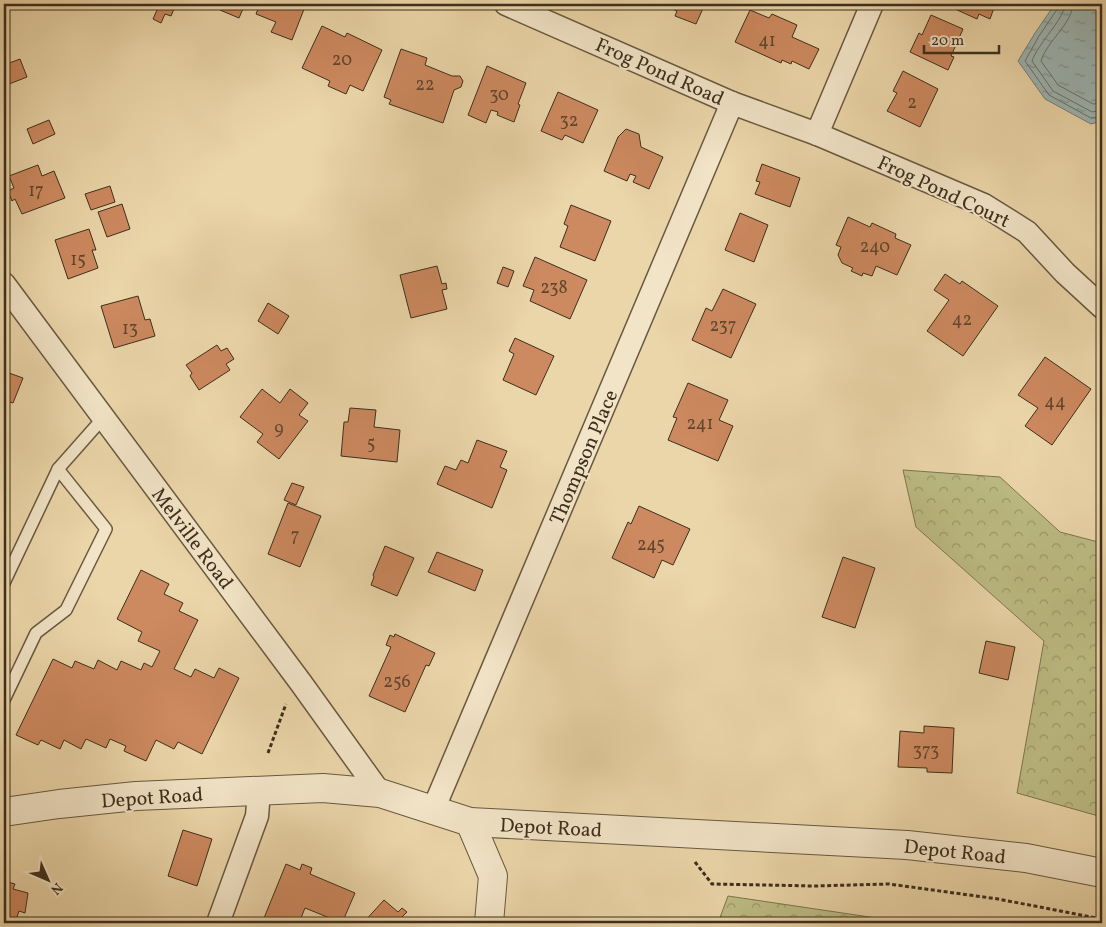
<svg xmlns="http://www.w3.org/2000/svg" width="1106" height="927" viewBox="0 0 1106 927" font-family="Vollkorn,serif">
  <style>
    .forest { fill: url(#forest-crowns); stroke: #7d7650 }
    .water { fill: url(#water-ripples); stroke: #778078 }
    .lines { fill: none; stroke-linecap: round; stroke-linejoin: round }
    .shore { stroke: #6d7268; stroke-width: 1 }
    .building { fill: #cd895f; stroke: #3d2f1d }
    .service-casing { stroke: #685940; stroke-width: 14 }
    .minor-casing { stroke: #685940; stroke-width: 25 }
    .tertiary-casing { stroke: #685940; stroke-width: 30 }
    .path { stroke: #3d2f1d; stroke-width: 3; stroke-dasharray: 4 2.5; stroke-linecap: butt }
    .service { stroke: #f2e4c7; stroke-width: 11 }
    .minor { stroke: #f2e4c7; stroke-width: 22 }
    .tertiary { stroke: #f2e4c7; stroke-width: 28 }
    .labels { text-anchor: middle; stroke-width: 4; stroke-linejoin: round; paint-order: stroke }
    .number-label { font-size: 18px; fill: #61462e }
    .street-label { font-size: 20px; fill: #3d2f1d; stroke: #f2e4c7 }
  </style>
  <defs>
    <pattern id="forest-crowns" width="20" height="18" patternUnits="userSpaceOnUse" patternTransform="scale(1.25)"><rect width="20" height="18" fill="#bdbc84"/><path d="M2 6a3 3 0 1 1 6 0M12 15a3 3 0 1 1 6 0" fill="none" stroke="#9b996b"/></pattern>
    <pattern id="water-ripples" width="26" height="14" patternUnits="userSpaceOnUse" patternTransform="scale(1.25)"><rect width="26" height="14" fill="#9db6b4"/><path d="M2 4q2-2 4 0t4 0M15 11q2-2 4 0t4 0" fill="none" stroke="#819492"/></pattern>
  </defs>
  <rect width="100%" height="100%" fill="#ebd6a9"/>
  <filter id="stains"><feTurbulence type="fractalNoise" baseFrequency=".004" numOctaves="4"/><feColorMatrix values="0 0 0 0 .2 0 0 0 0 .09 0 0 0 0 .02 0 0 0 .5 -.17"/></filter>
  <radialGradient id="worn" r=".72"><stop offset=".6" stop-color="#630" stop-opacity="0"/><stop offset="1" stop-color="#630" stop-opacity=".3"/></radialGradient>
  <g class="forest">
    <path d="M903 470 1000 477 1060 532 1102 543V817L1017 793 1044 641 916 527Z"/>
    <path d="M728 896 910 923H718Z"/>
  </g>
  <path class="water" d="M1055 4H1102V121L1091 124 1045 99 1018 61 1035 33Z"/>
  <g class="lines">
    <g class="shore">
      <path d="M1059 4 1058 8 1039 36 1025 61 1049 95 1091 118 1102 117"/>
      <path d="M1065 4C1064 20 1038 43 1032 61L1053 91 1092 112 1102 110"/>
      <path d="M1073 4C1072 24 1047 41 1041 61L1058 85 1093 104 1102 103"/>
    </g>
  </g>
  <g class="building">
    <path d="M141 4H176L171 16 165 14 161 23 153 19 157 10Z"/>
    <path d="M223 4H245L239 18 220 10Z"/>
    <path d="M260 4H306L292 40 271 32 276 22 256 14Z"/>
    <path d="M660 4H705L696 24 675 16 677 11Z"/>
    <path d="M944 4H994L995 5 990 19 979 14 977 19Z"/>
    <path d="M750 10 769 18 772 14 797 25 792 37 819 49 809 69 792 61 791 64 782 60 781 63 735 42Z"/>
    <path d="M931 15 963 29 951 56 954 57 948 70 910 52 919 33 922 35Z"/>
    <path d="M322 26 345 37 347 33 382 50 363 91 350 85 346 94 328 86 330 81 302 68Z"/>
    <path d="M401 49 427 58 425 65 452 76H460L463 81 461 87 454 90 443 123 389 104 391 100 384 97Z"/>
    <path d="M20 59 27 77 4 86V65Z"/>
    <path d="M487 66 526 83 518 104 520 105 514 122 497 115 498 112 491 110 486 123 468 115Z"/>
    <path d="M903 71 938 89 920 127 887 111 897 93 893 91Z"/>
    <path d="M558 92 598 110 583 143 565 135 562 140 541 131Z"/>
    <path d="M49 120 55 134 33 144 27 129Z"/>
    <path d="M626 129 639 134 641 147 663 157 649 189 633 182 636 176 630 174 627 181 604 171 618 137Z"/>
    <path d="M762 164 800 178 790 207 755 194 760 182 756 181Z"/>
    <path d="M38 165 42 176 54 171 65 198 22 214 15 199 12 201 8 191 14 188 9 176Z"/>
    <path d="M110 186 115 202 91 210 85 194Z"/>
    <path d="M122 204 130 229 107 237 98 212Z"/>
    <path d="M571 205 611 221 595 261 560 247 568 226 564 224Z"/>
    <path d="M740 213 768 225 754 262 725 250Z"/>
    <path d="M848 217 870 227 872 223 896 234 895 238 911 245 897 275 876 266 872 276 863 273 862 276 851 271 853 268 842 263 838 255 841 247 836 245Z"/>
    <path d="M89 229 96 250H92L98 268 68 279 55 240Z"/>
    <path d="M535 257 587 280 570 319 530 301 534 290 523 286Z"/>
    <path d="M437 266 442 284 446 283 447 289 442 290 447 309 411 318 400 275Z"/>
    <path d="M503 267 514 271 508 287 497 283Z"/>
    <path d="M945 274 960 284 962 281 998 306 963 356 927 331 949 300 934 290Z"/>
    <path d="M723 289 756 304 731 358 692 340 706 308 712 311Z"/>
    <path d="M138 296 145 320 150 319 155 336 114 348 101 306Z"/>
    <path d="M268 303 289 316 278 334 258 321Z"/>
    <path d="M515 338 554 356 536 395 503 380 514 354 509 351Z"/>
    <path d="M217 345 221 351 227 348 234 359 226 364 230 370 199 390 190 376 192 373 186 365Z"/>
    <path d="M1045 357 1091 389 1052 445 1025 426 1038 408 1018 395Z"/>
    <path d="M9 373 23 378 13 403 4 400V386Z"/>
    <path d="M688 383 728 400 719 420 733 426 718 461 668 440 677 418 673 417Z"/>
    <path d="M262 389 280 403 290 389 308 403 299 415 308 421 279 459 257 442 263 434 240 417Z"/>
    <path d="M350 408 376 410 374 427 400 430 397 462 341 456 344 422H348Z"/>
    <path d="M477 440 507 451 500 467 507 470 492 508 437 484 445 466 456 470 461 460 468 463Z"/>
    <path d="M292 483 304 487 296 505 284 500Z"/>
    <path d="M288 503 321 516 300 567 268 554Z"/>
    <path d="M639 506 690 529 673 565 662 560 654 578 612 558 628 522 631 524Z"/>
    <path d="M385 546 414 558 397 596 371 585 374 577 373 575Z"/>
    <path d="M437 552 483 570 475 591 428 572Z"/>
    <path d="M843 557 875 568 855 628 822 617Z"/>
    <path d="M141 570 169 584 164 594 183 603 179 611 198 620 174 669 191 677 195 669 214 678 219 668 239 678 202 754 178 742 174 749 156 740 146 761 124 751 126 746 110 739 106 748 86 739 81 749 64 740 60 749 41 740 38 745 16 735 53 659 72 668 75 661 94 669 98 660 117 670 121 661 141 670 144 663 152 667 160 651 138 641 142 632 117 619Z"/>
    <path d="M395 634 435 653 429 666 426 665 405 712 369 696 391 647 386 645 390 635 394 637Z"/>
    <path d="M986 641 1015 647 1008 680 979 673Z"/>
    <path d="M924 726 954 728 952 773 927 772V768L898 767 900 731 924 733Z"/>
    <path d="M183 830 212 839 197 886 168 876Z"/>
    <path d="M286 864 300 870 302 864 312 868 310 874 355 893 342 923 305 908 299 923H262Z"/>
    <path d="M4 881 15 884 13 889 28 893 25 913 19 911 15 923H4Z"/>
    <path d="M384 900 398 912 402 908 407 912 402 917 408 923H363Z"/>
  </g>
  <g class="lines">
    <g class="service-casing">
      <g id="service">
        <path d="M4 583 58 469"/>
        <path d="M4 700 36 633 66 610 106 529 58 469 104 417"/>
      </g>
    </g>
    <g class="minor-casing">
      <g id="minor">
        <path d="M506 4 732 103 817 134 984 205 1027 232 1065 273 1102 307"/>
        <path d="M817 134 872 4"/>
        <path d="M4 284 301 683 380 793"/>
        <path d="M433 810 732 103"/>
        <path d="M218 923 257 816 259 791"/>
      </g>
    </g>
    <g class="tertiary-casing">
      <g id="tertiary">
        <path d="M4 812 59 804 136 796 323 788 380 793 470 822 907 845 1026 858 1102 873"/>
        <path d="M470 822 493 876 489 923"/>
      </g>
    </g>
    <g class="path">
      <path d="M268 753 286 704"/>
      <path d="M695 862 712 884 814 886 889 884 998 899 1102 919"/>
    </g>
    <use href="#service" class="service"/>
    <use href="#minor" class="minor"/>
    <use href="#tertiary" class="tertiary"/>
  </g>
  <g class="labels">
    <g class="number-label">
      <text x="767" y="46">41</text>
      <text x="342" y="65">20</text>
      <text x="425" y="90">22</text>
      <text x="499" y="100">30</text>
      <text x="912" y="108">2</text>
      <text x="569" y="126">32</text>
      <text x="36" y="196">17</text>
      <text x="875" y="252">240</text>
      <text x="78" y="265">15</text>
      <text x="554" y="293">238</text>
      <text x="962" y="325">42</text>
      <text x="723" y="331">237</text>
      <text x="130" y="334">13</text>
      <text x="1055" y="407">44</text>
      <text x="700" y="429">241</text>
      <text x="279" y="434">9</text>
      <text x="371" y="449">5</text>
      <text x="295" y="541">7</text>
      <text x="651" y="550">245</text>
      <text x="397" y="687">256</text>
      <text x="926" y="756">373</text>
    </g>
    <g class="street-label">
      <text transform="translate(660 71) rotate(24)" y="7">Frog Pond Road</text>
      <text transform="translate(944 191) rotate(25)" y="7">Frog Pond Court</text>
      <text transform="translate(583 457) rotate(-67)" y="7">Thompson Place</text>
      <text transform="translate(193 538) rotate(53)" y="7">Melville Road</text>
      <text transform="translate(152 797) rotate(-4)" y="7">Depot Road</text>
      <text transform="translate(551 827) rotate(3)" y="7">Depot Road</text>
      <text transform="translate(955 851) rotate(6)" y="7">Depot Road</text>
    </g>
  </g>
  <rect width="1106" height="927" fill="none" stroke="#ebd6a9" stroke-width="20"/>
  <rect x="5" y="5" width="1096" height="917" fill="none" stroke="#3d2f1d" stroke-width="2.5"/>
  <rect x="10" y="10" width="1086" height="907" fill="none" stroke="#3d2f1d"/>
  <g transform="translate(48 880) rotate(135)" stroke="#f2e4c7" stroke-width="4" paint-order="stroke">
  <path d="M0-4L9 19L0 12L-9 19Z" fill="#3d2f1d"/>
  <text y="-8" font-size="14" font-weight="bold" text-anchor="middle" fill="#3d2f1d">N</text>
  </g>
  <path d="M924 45v8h75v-8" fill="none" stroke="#3d2f1d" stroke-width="2.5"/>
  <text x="931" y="45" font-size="15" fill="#3d2f1d" stroke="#f2e4c7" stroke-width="4" paint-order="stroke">20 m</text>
  <rect width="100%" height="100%" filter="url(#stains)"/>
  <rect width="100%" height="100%" fill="url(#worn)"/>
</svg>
